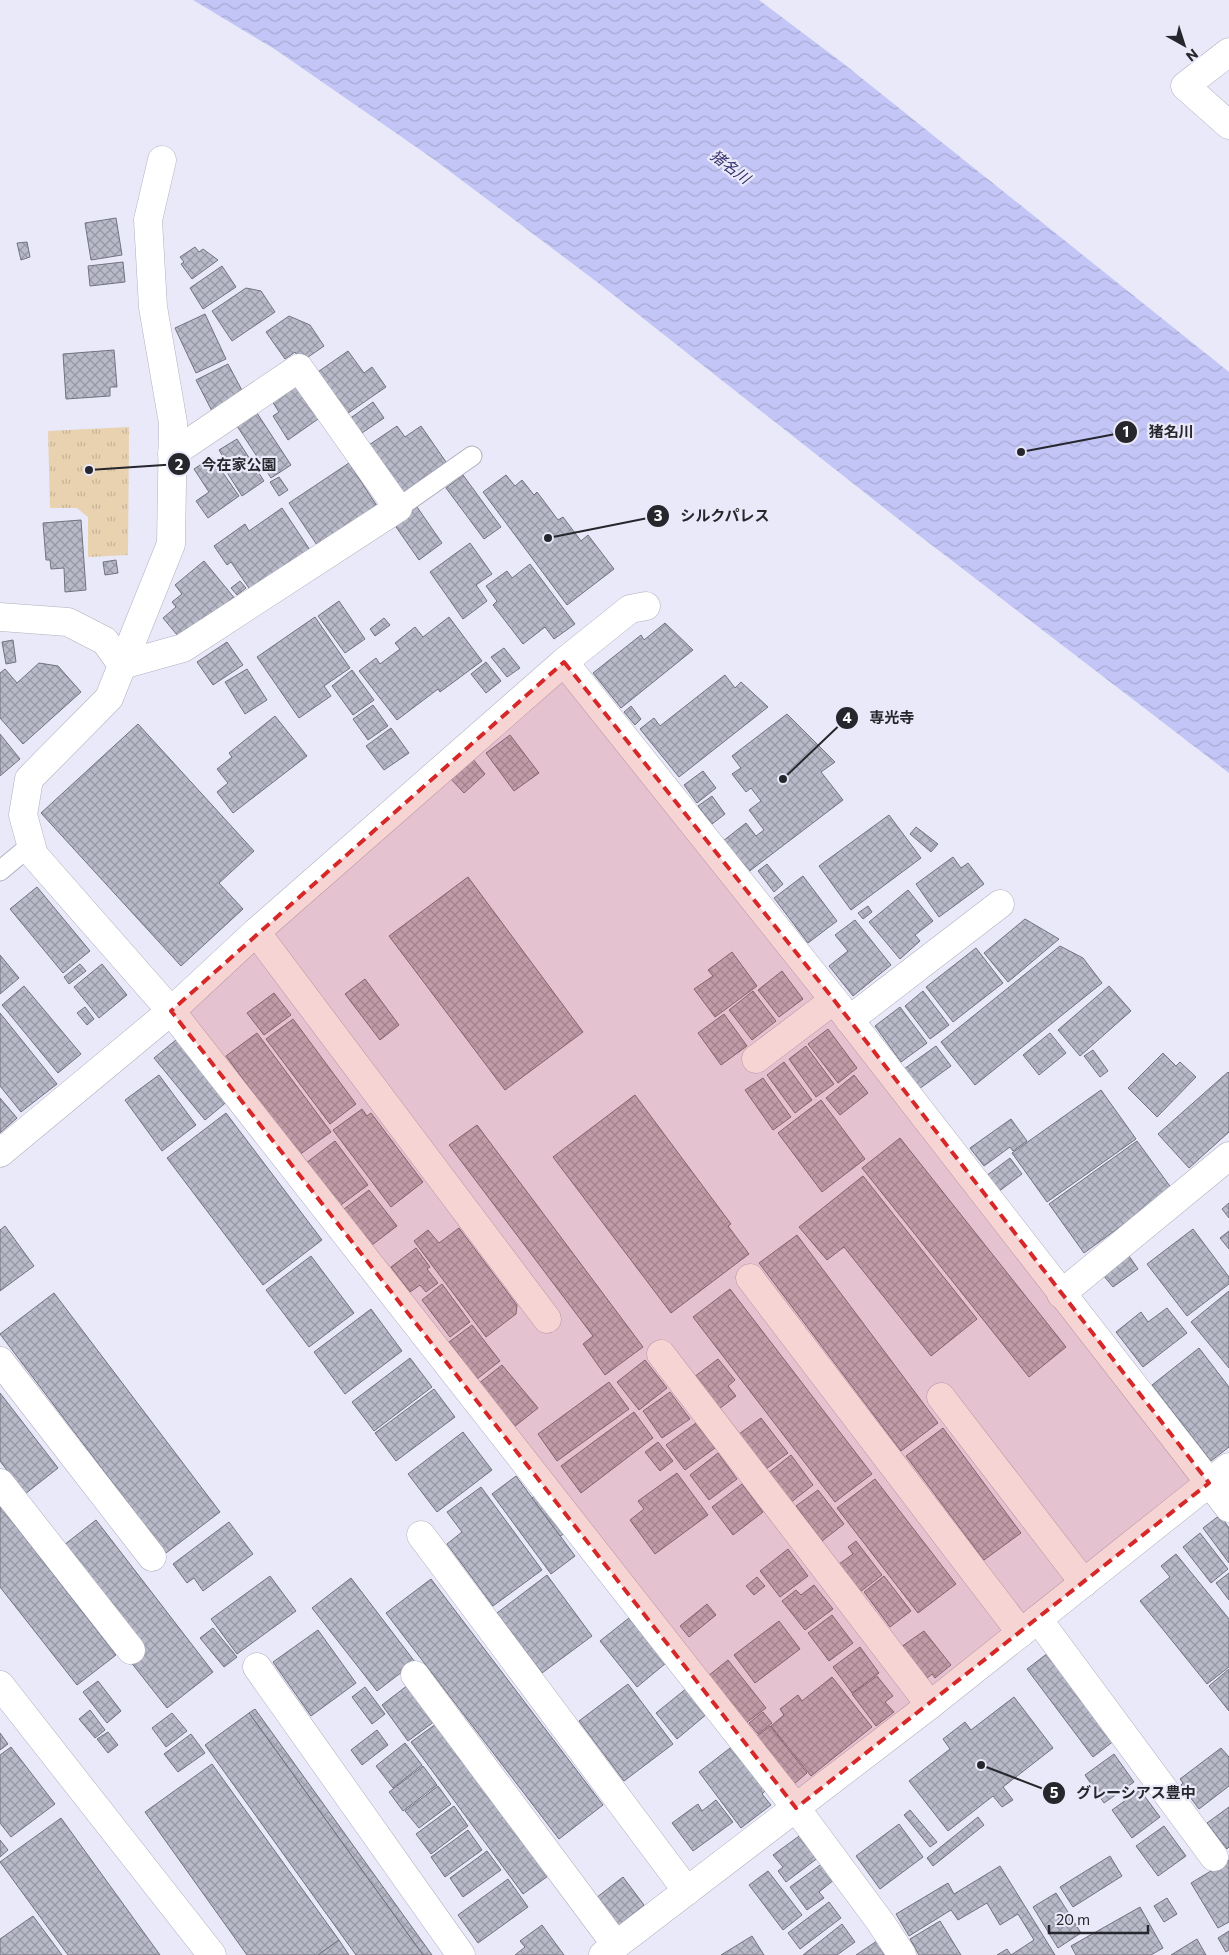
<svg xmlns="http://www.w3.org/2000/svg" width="1229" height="1955" viewBox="0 0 1229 1955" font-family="Commissioner,'Noto Sans JP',sans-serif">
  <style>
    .grass { fill: url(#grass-tufts) }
    .water { fill: url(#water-waves) }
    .building { fill: url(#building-cross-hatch); stroke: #727280 }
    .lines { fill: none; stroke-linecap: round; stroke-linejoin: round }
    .lane-casing { stroke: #b0b0bf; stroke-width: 21 }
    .street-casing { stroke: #b0b0bf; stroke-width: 29 }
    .lane { stroke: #fff; stroke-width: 19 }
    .street { stroke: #fff; stroke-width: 28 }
    .marked { fill: #d62828; fill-opacity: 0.2; stroke: #d62828; stroke-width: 4; stroke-dasharray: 10 6; stroke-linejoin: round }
    .labels { text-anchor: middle; stroke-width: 4.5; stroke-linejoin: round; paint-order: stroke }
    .water-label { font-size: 15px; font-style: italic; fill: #332e69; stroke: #e9e9f9 }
    .leader { fill: none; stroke: #26272c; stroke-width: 2 }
    .callout-dot { fill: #26272c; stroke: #e9e9f9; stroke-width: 2 }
    .mark-label { font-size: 15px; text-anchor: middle; font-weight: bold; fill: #fff }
    .callout-label { font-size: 15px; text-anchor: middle; font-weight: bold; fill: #26272c; stroke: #e9e9f9; stroke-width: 4.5; stroke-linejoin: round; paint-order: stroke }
  </style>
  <defs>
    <pattern id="grass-tufts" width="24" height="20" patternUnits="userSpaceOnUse" patternTransform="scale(1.25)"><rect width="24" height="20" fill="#e8d2b0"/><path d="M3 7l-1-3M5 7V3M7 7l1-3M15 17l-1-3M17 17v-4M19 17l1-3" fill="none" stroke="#c7b498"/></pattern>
    <pattern id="water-waves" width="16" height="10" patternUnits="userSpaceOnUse" patternTransform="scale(1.25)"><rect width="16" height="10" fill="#c3c5f6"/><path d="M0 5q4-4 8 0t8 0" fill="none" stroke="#a7a9d3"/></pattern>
    <pattern id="building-cross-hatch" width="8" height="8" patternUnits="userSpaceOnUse" patternTransform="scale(1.25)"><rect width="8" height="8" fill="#b9bac9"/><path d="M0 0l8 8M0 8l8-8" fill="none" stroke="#9697a3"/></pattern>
  </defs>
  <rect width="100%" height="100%" fill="#e9e9f9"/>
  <path class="grass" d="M129 427 128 555 88 557V517L77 508H50L48 431Z"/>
  <path class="water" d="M193 0H759L844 64 1229 372V773L916 533 597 282 432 158 276 50Z"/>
  <g class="building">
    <path d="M116 218 122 255 91 260 85 223Z"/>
    <path d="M27 242 30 257 21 260 17 243Z"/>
    <path d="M195 247 199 252 203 249 218 260 192 279 181 264 184 262 180 257Z"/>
    <path d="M123 262 125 282 90 286 88 266Z"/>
    <path d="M222 266 236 287 203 309 190 288Z"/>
    <path d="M246 288 261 291 275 312 232 341 212 311Z"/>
    <path d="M205 314 226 359 196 373 175 328Z"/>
    <path d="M289 316 310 325 324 346 301 362 295 352 285 359 266 332Z"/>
    <path d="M114 350 117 387H110V396L66 399 63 354Z"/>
    <path d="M348 351 364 373 372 367 386 387 341 418 312 376Z"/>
    <path d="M228 364 245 396 213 413 196 380Z"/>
    <path d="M298 384 321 417 288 440 273 416 279 412 272 401Z"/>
    <path d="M373 402 384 418 356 437 345 422Z"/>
    <path d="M255 410 291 465 271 478 235 423Z"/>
    <path d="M397 426 405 437 421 426 446 462 399 495 366 447Z"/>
    <path d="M237 439 264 481 242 496 223 466 227 463 219 450Z"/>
    <path d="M212 457 239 496 208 518 196 501 209 492 194 469Z"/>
    <path d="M349 463 377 506 317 545 289 503Z"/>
    <path d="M463 475 501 527 484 539 446 488Z"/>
    <path d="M506 475 515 486 522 480 534 495 537 492 558 520 563 517 581 541 588 535 614 569 567 605 483 492Z"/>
    <path d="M279 477 288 490 279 496 270 482Z"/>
    <path d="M417 507 442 543 419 560 394 524Z"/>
    <path d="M282 508 310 550 251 591 231 562 227 565 214 546 245 524 249 531Z"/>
    <path d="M81 520 86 590 65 592 64 568 51 569 50 560H46L43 523Z"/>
    <path d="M470 543 492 574 476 585 487 601 463 619 430 572Z"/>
    <path d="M116 560 118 573 105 575 103 562Z"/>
    <path d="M204 561 236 600 193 634 187 628 178 636 163 618 176 607 172 602 182 594 175 585Z"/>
    <path d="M530 564 575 624 554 639 545 627 523 644 493 605 497 601 486 586 507 571 512 578Z"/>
    <path d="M240 581 246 588 237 595 231 588Z"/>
    <path d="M339 601 365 639 345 653 318 616Z"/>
    <path d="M315 617 350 668 324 686 331 696 299 718 257 657Z"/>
    <path d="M449 617 482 661 440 692 438 689 397 720 359 671 376 658 380 664 400 649 395 643 415 627 423 637Z"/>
    <path d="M384 618 390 625 375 636 370 629Z"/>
    <path d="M665 623 693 650 621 708 593 673 641 635 644 640Z"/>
    <path d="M13 640 16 662 6 664 2 642Z"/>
    <path d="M227 642 243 665 213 685 197 662Z"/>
    <path d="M504 648 520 668 507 677 491 657Z"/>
    <path d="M486 662 501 681 486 693 471 674Z"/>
    <path d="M39 663 58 666 81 692 23 744 0 718V673L5 669 17 683Z"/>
    <path d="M247 669 267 700 245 714 225 682Z"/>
    <path d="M352 670 374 700 353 715 332 686Z"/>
    <path d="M725 675 735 688 741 682 768 707 679 777 640 729 654 718 660 726Z"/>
    <path d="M373 705 388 726 368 740 353 719Z"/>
    <path d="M631 706 641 719 635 725 624 712Z"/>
    <path d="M787 714 835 762 821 772 843 800 747 873 723 841 746 823 756 836 764 830 749 810 761 801 751 788 746 792 732 774 741 768 732 756Z"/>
    <path d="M275 716 307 756 233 813 217 792 228 783 217 769 232 757 229 753Z"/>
    <path d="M138 724 254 851 219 883 243 909 181 966 41 813Z"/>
    <path d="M391 728 409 753 384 770 366 746Z"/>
    <path d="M0 734 20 759 0 776Z"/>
    <path d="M510 735 539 773 514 791 486 753Z"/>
    <path d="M472 758 485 774 464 793 450 778Z"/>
    <path d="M703 771 716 788 697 803 684 785Z"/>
    <path d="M712 796 725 814 712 824 698 806Z"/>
    <path d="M889 815 921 858 851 910 819 866Z"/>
    <path d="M916 827 938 844 931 852 910 834Z"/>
    <path d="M953 857 961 868 968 863 984 884 939 917 916 884Z"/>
    <path d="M767 864 783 884 774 892 758 871Z"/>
    <path d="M803 876 837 921 808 943 774 898Z"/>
    <path d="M468 877 583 1032 505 1090 389 936Z"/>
    <path d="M37 887 90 951 63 973 10 909Z"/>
    <path d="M908 890 933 921 915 935 920 941 900 959 869 922Z"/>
    <path d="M868 906 872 912 863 919 858 913Z"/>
    <path d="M1025 919 1059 939 1008 982 984 953Z"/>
    <path d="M855 920 891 965 853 996 829 966 848 951 835 935Z"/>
    <path d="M1060 946 1083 958 1102 983 975 1085 941 1042Z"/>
    <path d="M976 948 1003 983 953 1022 926 987Z"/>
    <path d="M732 952 757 986 715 1017 694 989 713 976 708 970Z"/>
    <path d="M0 955 19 978 0 994Z"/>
    <path d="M80 964 86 971 69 984 64 977Z"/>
    <path d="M102 964 127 995 99 1018 74 987Z"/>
    <path d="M782 971 803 999 779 1017 758 990Z"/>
    <path d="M365 979 399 1025 380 1040 345 994Z"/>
    <path d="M24 986 81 1054 58 1073 2 1005Z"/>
    <path d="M1109 986 1131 1011 1080 1056 1058 1030Z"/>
    <path d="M753 991 776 1021 752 1040 729 1010Z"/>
    <path d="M923 991 949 1025 930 1039 905 1006Z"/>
    <path d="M274 993 291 1015 264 1035 247 1013Z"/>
    <path d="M85 1007 94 1019 87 1025 77 1013Z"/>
    <path d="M900 1007 927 1043 901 1062 875 1026Z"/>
    <path d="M0 1013 57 1084 21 1112 0 1086Z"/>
    <path d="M724 1014 747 1046 721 1065 698 1033Z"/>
    <path d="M293 1019 356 1104 330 1124 266 1039Z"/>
    <path d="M828 1029 857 1068 838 1083 808 1044Z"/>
    <path d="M257 1033 331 1132 299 1155 226 1056Z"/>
    <path d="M1050 1033 1066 1053 1039 1075 1023 1055Z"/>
    <path d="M177 1039 229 1100 205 1120 154 1058Z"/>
    <path d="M806 1046 834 1084 816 1097 789 1059Z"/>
    <path d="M936 1046 951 1066 919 1089 904 1069Z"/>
    <path d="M1093 1050 1108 1071 1100 1077 1084 1056Z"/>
    <path d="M1163 1053 1176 1066 1180 1062 1196 1077 1157 1117 1128 1088Z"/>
    <path d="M784 1062 812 1100 795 1113 767 1075Z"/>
    <path d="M1228 1072 1229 1073V1132L1189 1168 1158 1134Z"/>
    <path d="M159 1075 196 1125 162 1151 125 1100Z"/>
    <path d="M854 1075 868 1093 840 1115 826 1098Z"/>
    <path d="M763 1078 791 1117 773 1130 745 1090Z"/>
    <path d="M1101 1090 1136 1139 1047 1202 1012 1153Z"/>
    <path d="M635 1095 731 1224 728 1226 749 1254 671 1313 553 1157Z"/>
    <path d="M0 1098 17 1118 0 1133Z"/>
    <path d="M821 1100 865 1159 822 1192 778 1133Z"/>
    <path d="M362 1109 367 1116 371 1113 423 1182 391 1207 333 1130Z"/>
    <path d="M226 1113 322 1240 263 1285 167 1158Z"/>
    <path d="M1011 1119 1027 1141 1013 1151 1010 1147 984 1166 970 1148Z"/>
    <path d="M477 1125 643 1347 605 1375 583 1344 593 1336 449 1145Z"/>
    <path d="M900 1138 1066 1347 1029 1377 862 1168Z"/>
    <path d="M335 1141 368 1185 338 1207 306 1163Z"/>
    <path d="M1137 1141 1172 1189 1084 1253 1049 1204Z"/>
    <path d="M1010 1158 1022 1174 998 1192 986 1176Z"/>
    <path d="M863 1176 977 1319 931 1356 844 1247 827 1260 799 1227Z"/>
    <path d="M369 1190 397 1226 368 1248 340 1212Z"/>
    <path d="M1229 1203V1218L1222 1209Z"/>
    <path d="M5 1226 34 1266 0 1291V1230Z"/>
    <path d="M459 1228 517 1305 516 1314 486 1337 414 1241 428 1230 439 1243Z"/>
    <path d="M1193 1229 1229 1277V1284L1187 1316 1147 1264Z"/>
    <path d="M1229 1231V1249L1220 1238Z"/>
    <path d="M797 1235 938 1423 901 1451 759 1263Z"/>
    <path d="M416 1248 430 1267 427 1269 438 1283 426 1292 420 1285 410 1292 391 1267Z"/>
    <path d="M311 1256 354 1313 309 1347 266 1290Z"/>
    <path d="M1129 1256 1138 1269 1113 1287 1103 1275Z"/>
    <path d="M442 1284 470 1322 450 1337 422 1300Z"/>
    <path d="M730 1289 872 1474 835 1502 693 1317Z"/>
    <path d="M1229 1291V1368L1191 1322Z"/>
    <path d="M54 1293 220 1512 166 1553 0 1334Z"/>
    <path d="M1167 1308 1187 1333 1143 1367 1116 1332 1141 1312 1148 1322Z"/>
    <path d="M371 1309 402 1351 345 1394 314 1352Z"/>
    <path d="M472 1325 500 1361 477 1379 449 1342Z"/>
    <path d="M1199 1348 1229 1387V1447L1211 1461 1152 1385Z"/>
    <path d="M410 1358 432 1387 374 1431 352 1402Z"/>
    <path d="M718 1359 735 1380 728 1386 736 1396 719 1409 694 1377Z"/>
    <path d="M645 1360 667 1388 639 1410 617 1382Z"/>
    <path d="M502 1365 538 1408 514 1427 478 1384Z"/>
    <path d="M609 1382 629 1409 557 1461 538 1434Z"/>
    <path d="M434 1389 455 1417 396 1461 375 1433Z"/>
    <path d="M670 1392 690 1419 662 1438 643 1411Z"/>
    <path d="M0 1393 58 1468 25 1494 0 1461Z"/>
    <path d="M634 1412 653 1438 581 1493 561 1466Z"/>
    <path d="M761 1418 788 1453 766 1469 739 1434Z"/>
    <path d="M696 1423 715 1448 685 1470 666 1445Z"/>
    <path d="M943 1428 1021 1533 984 1560 906 1456Z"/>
    <path d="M463 1432 492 1470 437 1512 408 1474Z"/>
    <path d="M658 1442 673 1461 660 1471 645 1452Z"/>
    <path d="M718 1453 737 1479 709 1500 690 1475Z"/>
    <path d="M791 1455 813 1485 790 1503 767 1474Z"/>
    <path d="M677 1473 708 1515 655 1554 630 1520 644 1509 638 1501Z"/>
    <path d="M516 1476 575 1556 551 1574 492 1494Z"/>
    <path d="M875 1479 956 1584 918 1613 837 1508Z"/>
    <path d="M742 1484 763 1512 733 1535 712 1507Z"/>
    <path d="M481 1487 542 1570 493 1606 447 1544 462 1532 447 1512Z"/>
    <path d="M818 1490 844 1524 822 1541 796 1506Z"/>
    <path d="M535 1495 564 1534 560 1536 532 1498Z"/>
    <path d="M0 1506 116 1655 77 1685 0 1587Z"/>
    <path d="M1220 1515 1229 1528V1563L1203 1528Z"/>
    <path d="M96 1520 213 1672 167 1708 130 1661 145 1650 64 1545Z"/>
    <path d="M229 1522 253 1554 203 1591 194 1578 187 1583 173 1564Z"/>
    <path d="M1200 1533 1228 1569 1211 1583 1183 1547Z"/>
    <path d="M856 1541 882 1575 860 1592 839 1564 853 1554 848 1547Z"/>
    <path d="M788 1549 808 1576 780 1597 760 1571Z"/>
    <path d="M1176 1554 1229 1619V1667L1207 1684 1140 1601 1170 1577 1161 1566Z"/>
    <path d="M1229 1573V1600L1216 1583Z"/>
    <path d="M547 1575 592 1636 542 1673 497 1613Z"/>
    <path d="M270 1576 296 1611 237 1654 211 1619Z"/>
    <path d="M884 1576 911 1611 890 1627 864 1592Z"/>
    <path d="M757 1577 765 1586 754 1595 746 1586Z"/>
    <path d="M351 1578 415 1662 377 1691 312 1608Z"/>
    <path d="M431 1579 603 1805 559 1839 386 1613Z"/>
    <path d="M814 1585 833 1609 805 1630 782 1601 796 1590 801 1595Z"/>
    <path d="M707 1604 716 1615 689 1637 680 1626Z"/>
    <path d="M832 1615 853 1643 829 1661 808 1633Z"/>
    <path d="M629 1618 666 1663 637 1687 600 1641Z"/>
    <path d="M779 1621 800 1649 755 1683 734 1655Z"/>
    <path d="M213 1628 237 1657 224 1667 200 1638Z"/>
    <path d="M318 1630 356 1683 311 1716 273 1662Z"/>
    <path d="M924 1631 951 1665 935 1678 932 1674 926 1679 898 1649Z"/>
    <path d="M860 1647 879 1673 852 1693 833 1667Z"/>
    <path d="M1048 1653 1115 1740 1093 1757 1027 1669Z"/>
    <path d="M728 1660 766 1708 746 1723 708 1676Z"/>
    <path d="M1229 1669V1711L1209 1686Z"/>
    <path d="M877 1676 893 1696 885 1702 894 1712 876 1726 852 1694Z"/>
    <path d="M832 1677 872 1727 811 1776 771 1726 784 1715 780 1709 798 1695 802 1701Z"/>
    <path d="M98 1681 121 1711 107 1723 83 1692Z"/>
    <path d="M628 1684 673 1744 624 1781 579 1721Z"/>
    <path d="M408 1685 435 1721 408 1741 382 1705Z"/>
    <path d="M365 1687 385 1714 372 1724 352 1697Z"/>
    <path d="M687 1688 708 1713 677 1739 656 1713Z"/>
    <path d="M1014 1697 1053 1748 1003 1787 1013 1800 1002 1807 993 1796 948 1831 909 1781 950 1749 943 1739 965 1722 971 1730Z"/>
    <path d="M255 1709 432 1955H423L249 1713Z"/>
    <path d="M90 1710 105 1730 95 1738 79 1719Z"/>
    <path d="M763 1712 772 1723 758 1734 749 1723Z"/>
    <path d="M172 1713 187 1731 166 1747 152 1728Z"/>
    <path d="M249 1713 423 1955H356L205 1745Z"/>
    <path d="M436 1724 548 1876 523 1894 411 1742Z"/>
    <path d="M770 1726 807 1773 794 1784 756 1737Z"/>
    <path d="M377 1730 388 1745 362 1765 351 1750Z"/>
    <path d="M108 1732 118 1745 108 1753 97 1739Z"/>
    <path d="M0 1733 8 1744 0 1750Z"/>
    <path d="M191 1734 205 1753 178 1772 164 1754Z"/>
    <path d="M405 1743 422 1765 393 1788 376 1766Z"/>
    <path d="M734 1745 765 1791 762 1794 771 1805 741 1828 699 1772Z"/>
    <path d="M11 1747 55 1804 11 1837 0 1823V1755Z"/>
    <path d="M1221 1748 1229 1757V1786L1199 1809 1181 1785 1183 1783 1180 1779Z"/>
    <path d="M1114 1754 1134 1782 1104 1803 1085 1775Z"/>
    <path d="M212 1764 339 1940 318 1955H247L145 1812Z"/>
    <path d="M423 1766 437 1785 403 1811 389 1792Z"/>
    <path d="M438 1786 451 1804 419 1828 405 1811Z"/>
    <path d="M1140 1790 1160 1817 1132 1838 1112 1810Z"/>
    <path d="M716 1800 733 1822 693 1851 672 1823 698 1804 702 1811Z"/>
    <path d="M454 1806 468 1826 431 1854 416 1834Z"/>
    <path d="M1229 1807V1847L1227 1849 1207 1823Z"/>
    <path d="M910 1810 937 1842 930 1847 904 1815Z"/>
    <path d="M978 1817 984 1825 933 1866 927 1858Z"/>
    <path d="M61 1818 160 1955H68L0 1862Z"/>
    <path d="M899 1824 923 1857 880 1889 856 1856Z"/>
    <path d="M1164 1826 1186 1856 1158 1876 1136 1846Z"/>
    <path d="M468 1830 482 1850 445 1877 431 1857Z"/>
    <path d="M802 1834 819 1857 786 1882 778 1871 783 1867 773 1855Z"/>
    <path d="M0 1840 8 1850 0 1857Z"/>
    <path d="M487 1851 501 1870 463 1897 450 1878Z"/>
    <path d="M1110 1856 1122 1876 1073 1907 1060 1887Z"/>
    <path d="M1229 1860V1922L1218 1928 1191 1883Z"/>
    <path d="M823 1863 835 1879 819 1892 824 1898 807 1910 790 1887Z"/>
    <path d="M1000 1866 1055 1955H997L1007 1949 1011 1955 1034 1940 1018 1914 1000 1925 987 1903 958 1920 951 1910 909 1936 896 1914 948 1883 954 1894Z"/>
    <path d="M768 1871 802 1915 783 1930 749 1885Z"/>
    <path d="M623 1877 644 1905 618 1926 596 1898Z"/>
    <path d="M508 1879 528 1907 478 1943 458 1915Z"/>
    <path d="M1056 1893 1081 1933 1058 1948 1033 1907Z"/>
    <path d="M1167 1898 1177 1914 1164 1922 1154 1906Z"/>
    <path d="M829 1902 841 1918 800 1949 788 1933Z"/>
    <path d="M1140 1907 1163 1948 1151 1955H1076L1071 1946Z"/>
    <path d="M33 1916 62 1955H0V1939Z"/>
    <path d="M940 1921 961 1955H919L910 1939Z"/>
    <path d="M842 1924 855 1942 837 1955H803Z"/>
    <path d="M542 1925 564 1955H515L525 1947 520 1941Z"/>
    <path d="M1229 1931V1950L1226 1952 1218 1938Z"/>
    <path d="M752 1936 764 1955H721Z"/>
    <path d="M1197 1939 1206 1955H1171Z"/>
    <path d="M339 1940 349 1955H318Z"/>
    <path d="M877 1941 887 1955H856Z"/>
  </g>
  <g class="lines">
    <g class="lane-casing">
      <g id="lane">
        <path d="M398 508 472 456"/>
        <path d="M0 871 31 845"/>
      </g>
    </g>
    <g class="street-casing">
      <g id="street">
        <path d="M1229 52 1185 86 1229 125"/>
        <path d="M162 160 148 220 153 307 173 423 171 544 109 698 29 779 23 815 34 855 171 1011 796 1808 881 1923 902 1955"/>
        <path d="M0 617 68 622 105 641 122 665 183 648 398 508 299 368 172 454"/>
        <path d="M564 662 834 1000 1229 1508"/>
        <path d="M256 932 547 1319"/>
        <path d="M849 1020 1000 904"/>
        <path d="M756 1059 834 1000"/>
        <path d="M0 1153 171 1011 256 932 564 662 630 609 646 606"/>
        <path d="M750 1278 1021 1633"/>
        <path d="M1061 1294 1229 1156"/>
        <path d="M661 1354 930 1705"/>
        <path d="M0 1361 152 1557"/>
        <path d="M941 1397 1084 1583"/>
        <path d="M0 1483 131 1650"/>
        <path d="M421 1535 687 1891"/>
        <path d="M1038 1619 1214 1857"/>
        <path d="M257 1667 461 1955"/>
        <path d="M415 1675 616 1945"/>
        <path d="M0 1685 212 1955"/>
        <path d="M603 1955 930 1705 1229 1467"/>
      </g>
    </g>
    <use href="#lane" class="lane"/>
    <use href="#street" class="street"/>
  </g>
  <path class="marked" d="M564 662 834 1000 1209 1483 796 1808 171 1011Z"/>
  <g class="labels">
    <g class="water-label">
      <text transform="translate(730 167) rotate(37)" y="5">猪名川</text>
    </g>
  </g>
  <path class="leader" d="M1021 452L1126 432M89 470L179 464M548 538L658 516M783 779L847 718M981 1765L1054 1793"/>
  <g class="callout-dot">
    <circle cx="1021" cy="452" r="5"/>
    <circle cx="89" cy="470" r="5"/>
    <circle cx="548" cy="538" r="5"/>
    <circle cx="783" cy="779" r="5"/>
    <circle cx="981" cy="1765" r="5"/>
    <circle cx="1126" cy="432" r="12"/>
    <circle cx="179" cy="464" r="12"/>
    <circle cx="658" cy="516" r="12"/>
    <circle cx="847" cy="718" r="12"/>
    <circle cx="1054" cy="1793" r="12"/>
  </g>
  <g class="mark-label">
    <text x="1126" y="437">1</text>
    <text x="179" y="470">2</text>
    <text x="658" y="521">3</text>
    <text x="847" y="723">4</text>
    <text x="1054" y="1798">5</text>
  </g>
  <g class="callout-label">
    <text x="1171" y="437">猪名川</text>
    <text x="239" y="470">今在家公園</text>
    <text x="725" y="521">シルクパレス</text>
    <text x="892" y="723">専光寺</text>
    <text x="1136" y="1798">グレーシアス豊中</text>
  </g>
  <g transform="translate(1184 45) rotate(141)" stroke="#e9e9f9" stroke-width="4" paint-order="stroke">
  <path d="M0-4L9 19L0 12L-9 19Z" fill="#26272c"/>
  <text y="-8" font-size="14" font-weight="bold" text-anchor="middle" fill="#26272c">N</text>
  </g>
  <path d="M1049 1925v8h99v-8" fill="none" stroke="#26272c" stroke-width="2.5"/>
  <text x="1056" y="1925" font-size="15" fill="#26272c" stroke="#e9e9f9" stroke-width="4" paint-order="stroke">20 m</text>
</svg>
